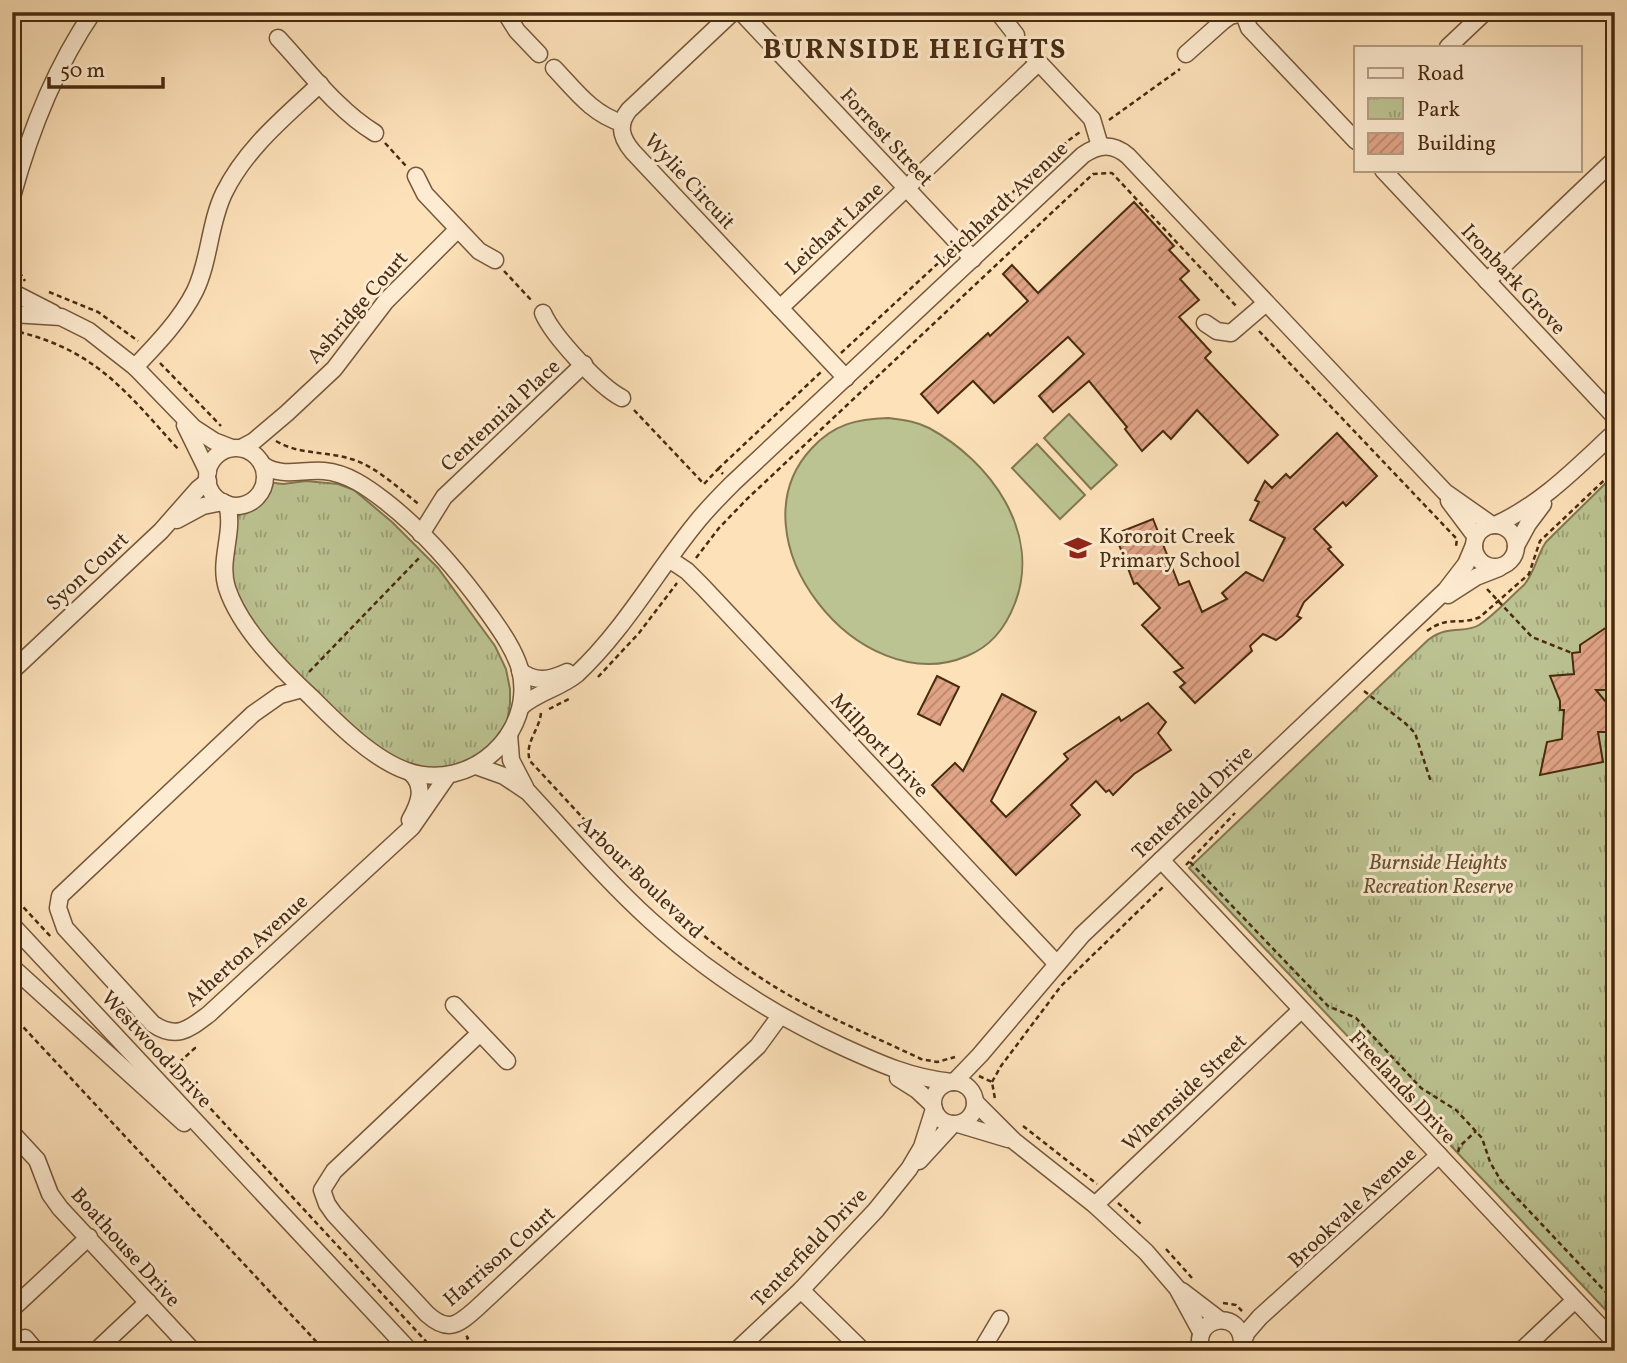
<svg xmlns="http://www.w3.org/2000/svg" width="1627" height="1363" viewBox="0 0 1627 1363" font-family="Vollkorn,serif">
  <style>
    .grass { fill: #bcc392; stroke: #827751; stroke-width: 2 }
    .park { fill: url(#park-tufts); stroke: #827751; stroke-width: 2 }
    .building { fill: url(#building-hatch); stroke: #492b10; stroke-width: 2 }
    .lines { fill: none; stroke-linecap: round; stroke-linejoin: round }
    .minor-casing { stroke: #76583a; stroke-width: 19 }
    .path { stroke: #492b10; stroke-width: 2.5; stroke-dasharray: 5 3.5; stroke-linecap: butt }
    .minor { stroke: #feecd2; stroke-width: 16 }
    .labels { text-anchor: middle; stroke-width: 6; stroke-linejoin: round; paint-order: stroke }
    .street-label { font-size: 21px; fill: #492b10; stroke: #feecd2 }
    .poi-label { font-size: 21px; fill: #492b10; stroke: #feecd2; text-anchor: start }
    .park-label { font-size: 21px; font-style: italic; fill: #665130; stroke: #feecd2 }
    .district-label { font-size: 28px; font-weight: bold; letter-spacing: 2px; fill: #492b10; stroke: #feecd2 }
  </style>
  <defs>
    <pattern id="park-tufts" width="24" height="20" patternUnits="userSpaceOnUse" patternTransform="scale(1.75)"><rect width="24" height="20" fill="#bcc392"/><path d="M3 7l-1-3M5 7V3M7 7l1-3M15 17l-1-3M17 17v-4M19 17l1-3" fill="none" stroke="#9b9f76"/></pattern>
    <pattern id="building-hatch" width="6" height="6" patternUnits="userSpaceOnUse" patternTransform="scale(1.75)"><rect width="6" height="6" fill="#e1a487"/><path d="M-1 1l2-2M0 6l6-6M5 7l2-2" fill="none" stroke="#b8866d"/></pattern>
  </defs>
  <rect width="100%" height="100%" fill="#fde1b9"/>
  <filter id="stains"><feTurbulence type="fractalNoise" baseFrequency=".00286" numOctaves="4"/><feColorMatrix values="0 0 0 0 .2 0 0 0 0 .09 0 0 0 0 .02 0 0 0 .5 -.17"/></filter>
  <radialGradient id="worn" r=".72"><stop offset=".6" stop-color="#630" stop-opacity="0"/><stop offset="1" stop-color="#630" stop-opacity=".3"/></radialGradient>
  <g class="grass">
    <path d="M1069 414 1117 465 1091 489 1044 438Z"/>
    <path d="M888 418C902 420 916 421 929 428 990 461 1042 532 1015 603 1006 627 992 646 967 656 860 702 728 537 812 448 834 424 857 419 888 418Z"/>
    <path d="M1037 444 1085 495 1060 519 1012 468Z"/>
  </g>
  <g class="park">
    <path d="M1615 474V1320L1189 868 1428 640C1449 624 1464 634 1479 625 1495 615 1510 597 1524 585 1535 572 1537 555 1546 542Z"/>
    <path d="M306 481 338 484 354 490 392 522 438 568 495 646 506 669 510 689V704L507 723 499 737 478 758 435 773 385 756 308 690 239 609 229 575 235 517C254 509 261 502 268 482L283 484Z"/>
  </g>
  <g class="building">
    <path d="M1134 202 1174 246 1169 250 1189 271 1180 279 1199 300 1179 317 1211 352 1205 358 1278 435 1248 463 1197 410 1171 439 1163 431 1142 451 1125 429 1127 427 1089 381 1053 412 1039 396 1084 354 1068 337 994 403 973 381 938 413 921 394 988 333 990 336 1028 301 1003 274 1012 265 1038 293Z"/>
    <path d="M1337 433 1377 476 1346 506 1343 502 1314 529 1331 547 1328 549 1343 565 1304 602 1297 616 1301 618 1282 636 1276 640 1263 634 1250 646 1252 651 1195 703 1180 687 1185 683 1174 672 1183 668 1142 625 1160 608 1137 583 1134 584 1115 534 1153 519 1179 585 1189 581 1202 612 1227 599 1222 593 1246 572 1263 581 1285 538 1250 520 1259 502 1255 500 1265 481 1272 488 1286 474 1290 478Z"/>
    <path d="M1610 625 1611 690H1596L1615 713V732H1598L1603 762 1540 775 1547 742 1562 739 1564 710H1560V701L1550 676 1574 674 1572 653 1580 652V645Z"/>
    <path d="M937 676 959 687 940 725 918 714Z"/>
    <path d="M1002 694 1036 712 991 801 1006 817 1068 759 1064 754 1119 717 1121 721 1148 703 1166 722 1158 733 1171 750 1134 774 1113 795 1109 790 1106 792 1096 781 1071 805 1080 815 1016 875 932 785 955 763 963 771Z"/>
  </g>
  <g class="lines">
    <g class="minor-casing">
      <g id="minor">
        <path d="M505 12 517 31 539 54"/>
        <path d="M733 12 629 110C617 125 621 138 633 152L846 378"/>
        <path d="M741 12 973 259"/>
        <path d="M998 12 1016 35"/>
        <path d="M1243 12 1249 28 1356 141"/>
        <path d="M278 38C308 70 337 110 375 133"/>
        <path d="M1448 47 1485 12"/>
        <path d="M1031 54 1092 119 1100 146"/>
        <path d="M1186 54 1223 21 1230 16 1243 13"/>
        <path d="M554 68C575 90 592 114 622 123"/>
        <path d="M1383 170 1615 417"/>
        <path d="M416 176 425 194 479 251 495 260"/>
        <path d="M12 197C30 131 54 69 93 12"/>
        <path d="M1487 281 1615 159"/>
        <path d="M12 292 53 313"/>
        <path d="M780 308 1038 63"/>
        <path d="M543 313C553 336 600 387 622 398"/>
        <path d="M12 314 61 317 89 331 135 367 194 428 214 441 232 448"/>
        <path d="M1205 323 1217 331 1231 333 1266 303"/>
        <path d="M135 367C157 344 181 319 195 291 210 260 209 224 224 193 246 148 285 117 320 84"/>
        <path d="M185 425 208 472"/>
        <path d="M241 448 254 441 287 413 334 369 386 301 458 229"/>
        <circle cx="236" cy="477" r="29"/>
        <path d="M1449 501 1476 537"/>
        <path d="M227 504C235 532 218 560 227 588 240 628 281 669 311 697 336 722 372 759 407 771 470 793 536 734 520 669 514 649 501 631 489 614 459 572 426 533 385 501 367 487 347 473 324 471 302 469 282 478 263 465"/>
        <path d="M177 520 203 506 223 502"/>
        <circle cx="1495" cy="546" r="21"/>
        <path d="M1495 525C1542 504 1577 467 1615 432"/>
        <path d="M421 534 444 497 584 364"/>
        <path d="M1516 546 1528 524 1543 504"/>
        <path d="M669 559 687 571 703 587 1056 963"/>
        <path d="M1448 595 1476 577 1499 568"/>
        <path d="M12 671 161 531 198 489 208 481"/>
        <path d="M520 671C536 683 550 680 567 672"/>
        <path d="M302 689 280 695 253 714 60 896 58 908 65 928 153 1024C177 1040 189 1029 209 1014L412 827 448 775"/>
        <path d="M522 706C538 692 560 688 577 674 624 630 656 572 696 523 707 509 720 496 733 483L1083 155C1099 144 1113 143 1128 156L1445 492 1492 525"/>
        <path d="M509 734 511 760 525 787"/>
        <path d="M476 766 504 776 528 792C568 835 606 880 650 920 707 972 771 1014 841 1046 878 1063 911 1078 952 1082"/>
        <path d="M410 820C419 804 426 787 411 773"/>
        <path d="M1161 860 1615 1342"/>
        <path d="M12 925 410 1351"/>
        <path d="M12 967 184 1123"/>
        <path d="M454 1005 507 1061"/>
        <path d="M480 1033 334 1171 322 1190 327 1204 334 1214 427 1314C448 1333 458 1325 477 1308L758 1046 780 1016"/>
        <path d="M898 1078 917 1090 933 1105"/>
        <path d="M954 1082 980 1055 1082 935 1446 590 1466 564 1474 545"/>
        <circle cx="954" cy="1103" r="21"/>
        <path d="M975 1102 1014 1141 1095 1205 1146 1252 1177 1288 1201 1332"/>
        <path d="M958 1124 1008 1139"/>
        <path d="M12 1133 37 1160 50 1194 60 1208 193 1351"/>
        <path d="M919 1161 953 1124"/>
        <path d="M1095 1205 1301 1010"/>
        <path d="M801 1290 863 1351"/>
        <path d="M1182 1291 1220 1320"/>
        <path d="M12 1309 89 1237"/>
        <path d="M25 1338 36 1351"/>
        <path d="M1242 1343 1247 1332 1260 1317 1439 1155"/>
        <path d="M96 1351 148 1302"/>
        <path d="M736 1351 801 1290 876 1210 909 1169 922 1147 934 1109"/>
        <path d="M981 1351 1000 1319"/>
        <path d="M1202 1351C1189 1317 1244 1306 1242 1346"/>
        <path d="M1521 1351 1575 1300"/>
      </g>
    </g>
    <g class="path">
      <path d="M1109 120 1180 69"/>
      <path d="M385 143 406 166"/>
      <path d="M969 233 1069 140 1080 132"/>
      <path d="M12 260 19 262 20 273 25 281"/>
      <path d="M504 271 533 302"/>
      <path d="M49 292 98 312 138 341"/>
      <path d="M1259 331 1454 536 1457 539 1456 546"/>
      <path d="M19 332C97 351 128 394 179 450"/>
      <path d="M841 353 947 255"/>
      <path d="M160 363 221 426"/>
      <path d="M634 410 704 484 718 469 723 474"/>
      <path d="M276 441C299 455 326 451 351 459 376 466 399 489 420 505"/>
      <path d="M718 469 821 372"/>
      <path d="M696 558 719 528 747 499 1093 174 1112 173 1238 308"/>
      <path d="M1487 589 1532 637 1572 653"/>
      <path d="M1427 631C1448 615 1460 626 1480 617L1529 574 1540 541 1615 470"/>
      <path d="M309 672 421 556"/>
      <path d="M598 677 639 633 677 583"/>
      <path d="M1364 691 1405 723 1415 733 1431 782"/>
      <path d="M12 692 19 685"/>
      <path d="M549 709 571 698"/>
      <path d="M541 713C539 731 524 743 530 761 604 840 673 921 764 980 813 1012 869 1034 921 1059L937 1062 955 1057"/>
      <path d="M1190 862 1328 1006 1356 1018 1421 1088 1456 1110 1482 1138 1490 1162 1501 1181 1615 1302"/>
      <path d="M1186 865 1235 813"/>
      <path d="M12 895 52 938"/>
      <path d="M12 1015 325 1351"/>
      <path d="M147 1040 435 1351"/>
      <path d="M173 1068 195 1048 192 1045"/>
      <path d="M979 1076 992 1082 995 1099"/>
      <path d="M992 1082 1001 1066 1061 986 1164 886"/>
      <path d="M1023 1126 1097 1184"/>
      <path d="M1458 1152 1460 1146 1476 1131"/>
      <path d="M1118 1203 1141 1224"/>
      <path d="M1166 1249 1192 1278"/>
      <path d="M1223 1303 1236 1305 1242 1311"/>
      <path d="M454 1351 468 1338 465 1334"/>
      <path d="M1259 1351 1261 1342"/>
    </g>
    <use href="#minor" class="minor"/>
  </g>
  <defs>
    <g id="school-bare" transform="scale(2.1)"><path d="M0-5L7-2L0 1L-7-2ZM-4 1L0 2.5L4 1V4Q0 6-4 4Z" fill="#8f2418" stroke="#feecd2" stroke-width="2.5" paint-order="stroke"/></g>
  </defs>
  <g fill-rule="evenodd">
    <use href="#school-bare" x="1078" y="548"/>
  </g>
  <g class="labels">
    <g class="street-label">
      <text transform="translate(887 137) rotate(47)" y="7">Forrest Street</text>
      <text transform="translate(690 181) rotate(47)" y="7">Wylie Circuit</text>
      <text transform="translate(1001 204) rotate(-43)" y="7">Leichhardt Avenue</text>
      <text transform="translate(834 228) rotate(-43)" y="7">Leichart Lane</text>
      <text transform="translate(1514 279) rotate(47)" y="7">Ironbark Grove</text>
      <text transform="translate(357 307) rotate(-49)" y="7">Ashridge Court</text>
      <text transform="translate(500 415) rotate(-43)" y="7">Centennial Place</text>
      <text transform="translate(87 571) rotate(-43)" y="7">Syon Court</text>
      <text transform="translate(880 745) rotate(47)" y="7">Millport Drive</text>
      <text transform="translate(1192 802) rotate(-43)" y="7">Tenterfield Drive</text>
      <text transform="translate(641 877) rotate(44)" y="7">Arbour Boulevard</text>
      <text transform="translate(246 950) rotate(-42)" y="7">Atherton Avenue</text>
      <text transform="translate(157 1049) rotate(47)" y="7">Westwood Drive</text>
      <text transform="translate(1403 1087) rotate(47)" y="7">Freelands Drive</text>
      <text transform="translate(1184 1092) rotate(-43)" y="7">Whernside Street</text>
      <text transform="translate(1352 1207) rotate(-43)" y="7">Brookvale Avenue</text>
      <text transform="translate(126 1247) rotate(48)" y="7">Boathouse Drive</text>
      <text transform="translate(809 1247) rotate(-46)" y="7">Tenterfield Drive</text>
      <text transform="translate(499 1256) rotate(-41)" y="7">Harrison Court</text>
    </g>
    <g class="poi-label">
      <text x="1099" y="543">Kororoit Creek<tspan x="1099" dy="24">Primary School</tspan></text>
    </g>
    <g class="park-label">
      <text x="1438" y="869">Burnside Heights<tspan x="1438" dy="24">Recreation Reserve</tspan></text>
    </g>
    <g class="district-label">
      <text x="915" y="58">BURNSIDE HEIGHTS</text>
    </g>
  </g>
  <rect width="1627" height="1363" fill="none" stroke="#fde1b9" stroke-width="42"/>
  <rect x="14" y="14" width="1599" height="1335" fill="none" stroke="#492b10" stroke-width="3.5"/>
  <rect x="21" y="21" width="1585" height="1321" fill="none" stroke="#492b10" stroke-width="2"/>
  <rect x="1354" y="46" width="228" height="126" fill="#feecd2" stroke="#b69f84" stroke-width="2"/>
  <rect x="1368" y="68" width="35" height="10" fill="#feecd2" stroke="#b69f84" stroke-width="2"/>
  <text x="1417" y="80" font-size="21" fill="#492b10">Road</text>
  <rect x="1368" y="98" width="35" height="21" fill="url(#park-tufts)" stroke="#b69f84" stroke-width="2"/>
  <text x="1417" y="116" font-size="21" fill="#492b10">Park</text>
  <rect x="1368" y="133" width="35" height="21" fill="url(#building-hatch)" stroke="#b69f84" stroke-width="2"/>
  <text x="1417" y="150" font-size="21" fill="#492b10">Building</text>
  <path d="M49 77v10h114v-10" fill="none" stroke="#492b10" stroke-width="3.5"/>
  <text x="60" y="77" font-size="21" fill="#492b10" stroke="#feecd2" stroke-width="5" paint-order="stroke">50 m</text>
  <rect width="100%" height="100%" filter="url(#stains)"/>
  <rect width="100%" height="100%" fill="url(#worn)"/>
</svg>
